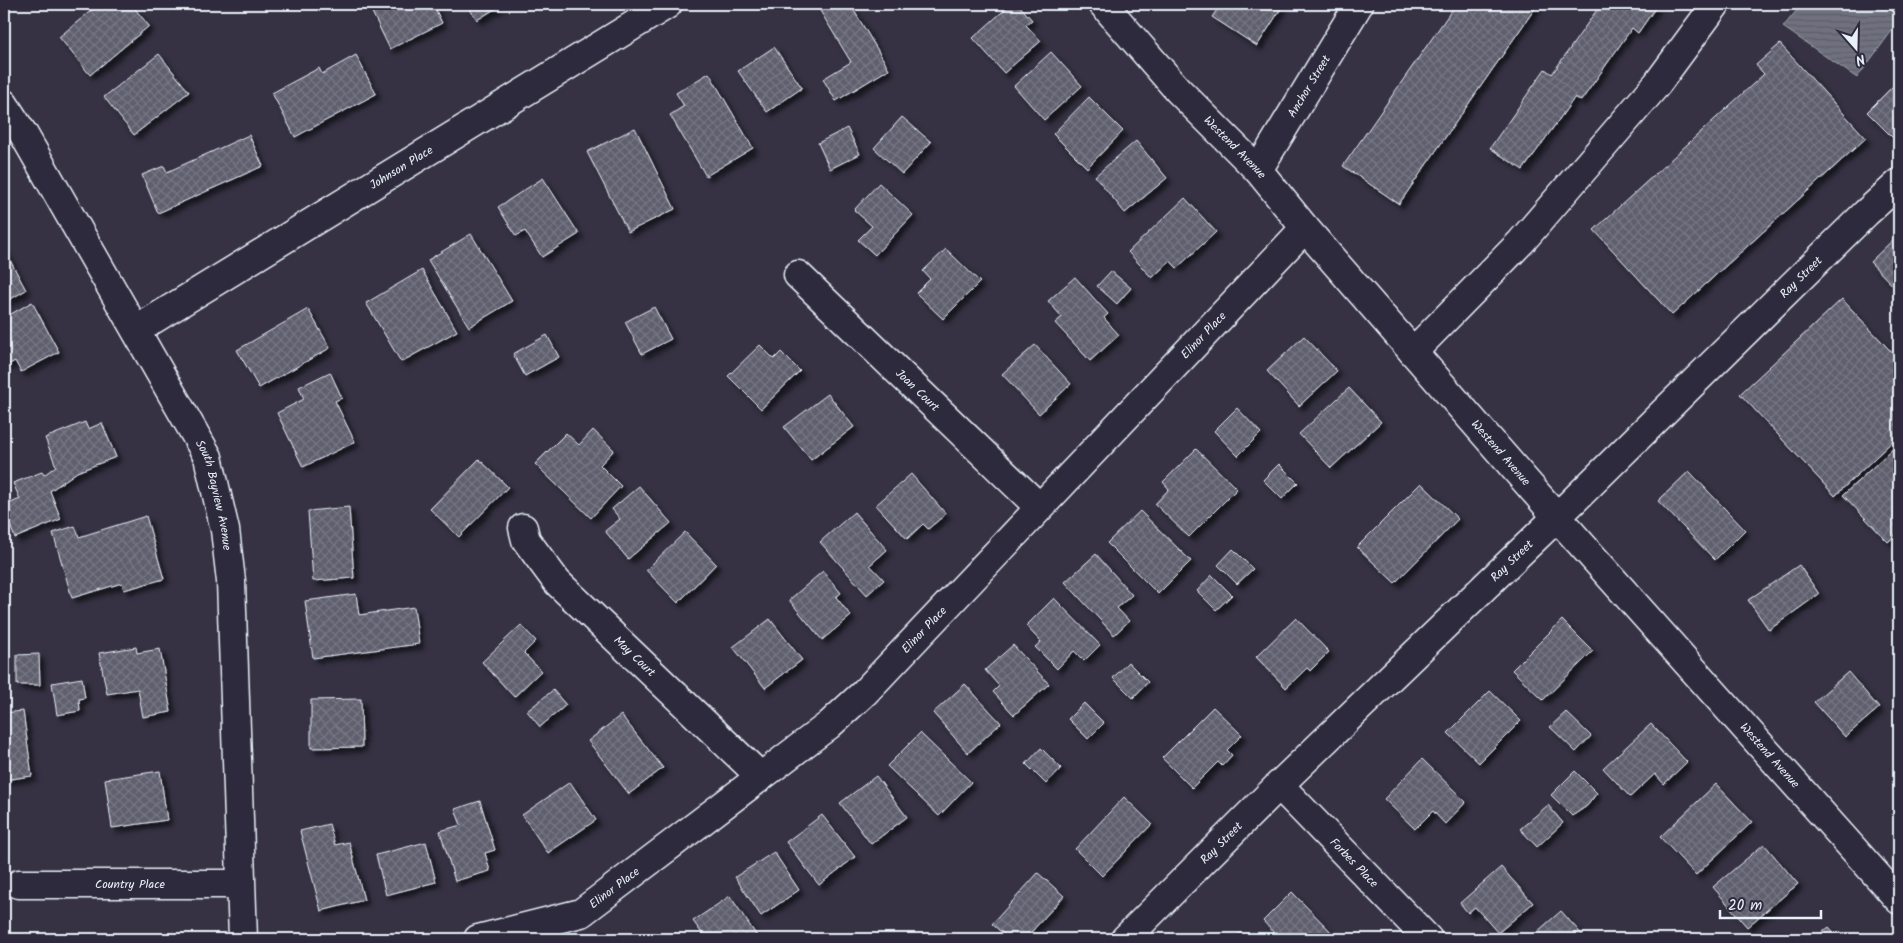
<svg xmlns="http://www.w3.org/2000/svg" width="1903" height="943" viewBox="0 0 1903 943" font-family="Kalam,sans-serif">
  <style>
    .water { fill: url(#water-rules); stroke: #a0a4af }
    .building { fill: url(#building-cross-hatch); stroke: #e8f1f8; filter: url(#shadow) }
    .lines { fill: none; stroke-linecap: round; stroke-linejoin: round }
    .minor-casing { stroke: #e8f1f8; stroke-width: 31 }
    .minor { stroke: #2f2a3d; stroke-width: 28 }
    .labels { text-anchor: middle; stroke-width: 4; stroke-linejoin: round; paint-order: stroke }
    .street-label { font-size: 12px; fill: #e8f1f8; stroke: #2f2a3d }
  </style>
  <defs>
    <pattern id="water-rules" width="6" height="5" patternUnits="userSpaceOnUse" patternTransform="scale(1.25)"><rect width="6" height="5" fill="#70717f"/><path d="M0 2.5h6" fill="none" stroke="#5b5c64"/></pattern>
    <pattern id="building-cross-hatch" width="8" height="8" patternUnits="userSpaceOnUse" patternTransform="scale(1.25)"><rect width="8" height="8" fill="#605e6e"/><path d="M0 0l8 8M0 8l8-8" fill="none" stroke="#777683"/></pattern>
    <filter id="shadow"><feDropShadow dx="4.5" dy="4.5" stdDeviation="2.5" flood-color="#0009"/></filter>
  </defs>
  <rect width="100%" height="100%" fill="#363244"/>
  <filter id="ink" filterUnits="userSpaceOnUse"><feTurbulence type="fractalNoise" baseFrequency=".02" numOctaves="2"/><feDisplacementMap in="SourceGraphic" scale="10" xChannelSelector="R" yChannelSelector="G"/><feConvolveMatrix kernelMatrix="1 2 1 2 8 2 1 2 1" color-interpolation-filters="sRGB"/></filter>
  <g filter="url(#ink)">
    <path class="water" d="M1802 4H1899V21L1857 78 1783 27Z"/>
    <g class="building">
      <path d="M99 4H131L149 26 90 75 59 37Z"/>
      <path d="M374 4H433L442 23 390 49 369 6Z"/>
      <path d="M466 4H503L477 20Z"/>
      <path d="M816 4H850L889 69 836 101 823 79 851 62Z"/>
      <path d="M1011 4H1018L1032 20 1026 25 1041 41 1004 73 973 38Z"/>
      <path d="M1221 4H1284L1257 46 1212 17Z"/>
      <path d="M1456 4H1538L1399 204 1343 166Z"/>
      <path d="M1601 4H1658L1638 33 1632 28 1581 101 1575 97 1523 170 1490 148 1545 69 1552 74Z"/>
      <path d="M1780 44 1866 138 1672 315 1594 230 1764 74 1756 65Z"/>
      <path d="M774 47 802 88 767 112 738 71Z"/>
      <path d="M1051 52 1082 86 1044 120 1014 86Z"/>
      <path d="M159 54 189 92 134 135 104 97Z"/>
      <path d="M356 55 376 94 295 137 272 93 319 68 322 74Z"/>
      <path d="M709 73 753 148 706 176 670 115 684 106 676 93Z"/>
      <path d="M1899 80V144L1867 112Z"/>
      <path d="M1089 97 1123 131 1087 168 1053 134Z"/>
      <path d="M902 117 931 142 902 174 874 148Z"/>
      <path d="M635 128 675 209 628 232 587 152Z"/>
      <path d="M847 128 860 154 830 169 818 143Z"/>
      <path d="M249 135 263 166 158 213 142 175 164 166 167 172Z"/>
      <path d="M1136 141 1167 178 1125 213 1095 176Z"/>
      <path d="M543 178 579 234 542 257 525 231 516 236 498 207Z"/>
      <path d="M879 183 913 215 875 255 858 240 872 226 854 210Z"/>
      <path d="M1185 198 1216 232 1177 268 1170 261 1152 278 1128 252Z"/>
      <path d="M471 234 512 301 469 327 428 260Z"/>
      <path d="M1899 234V290L1898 291 1870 262Z"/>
      <path d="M4 249 26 290 4 303Z"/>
      <path d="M946 249 980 282 943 319 916 293 930 279 923 271Z"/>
      <path d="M422 270 457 331 401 362 366 303Z"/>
      <path d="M1111 271 1131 288 1117 304 1097 286Z"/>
      <path d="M1075 277 1108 314 1104 318 1119 335 1090 361 1055 323 1062 317 1048 301Z"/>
      <path d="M1842 299 1899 360V435L1835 496 1740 394Z"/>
      <path d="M32 302 59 352 21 372 15 361 4 367V318Z"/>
      <path d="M654 307 671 339 642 354 625 322Z"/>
      <path d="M308 309 330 348 259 388 237 350Z"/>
      <path d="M547 335 559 357 525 376 513 354Z"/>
      <path d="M1304 336 1337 371 1299 406 1267 371Z"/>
      <path d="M760 345 774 359 781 352 800 371 761 409 728 376Z"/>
      <path d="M1035 345 1071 384 1039 414 1002 374Z"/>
      <path d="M330 372 342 398 335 401 355 442 303 467 277 413 304 399 299 387Z"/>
      <path d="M1349 388 1381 422 1331 468 1299 434Z"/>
      <path d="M828 394 854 427 811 460 784 427Z"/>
      <path d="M1237 408 1261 433 1238 456 1214 431Z"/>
      <path d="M85 422 88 429 102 423 116 457 77 472 50 491 61 519 15 538 4 510V506L20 499 13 483 42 472 44 475 56 466 45 438Z"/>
      <path d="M593 430 614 450 600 465 621 486 591 518 535 464 566 433 579 445Z"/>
      <path d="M1899 443V532L1888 542 1843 495Z"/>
      <path d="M1196 449 1237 489 1189 537 1155 504 1169 489 1163 482Z"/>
      <path d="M479 459 508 487 459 537 430 509Z"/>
      <path d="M1279 464 1298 483 1282 499 1263 480Z"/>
      <path d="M1689 471 1745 530 1715 560 1658 501Z"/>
      <path d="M911 474 946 514 928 529 923 524 907 539 876 505Z"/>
      <path d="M1421 483 1458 519 1395 583 1357 547Z"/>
      <path d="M639 486 671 523 628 559 605 531 620 519 612 509Z"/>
      <path d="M349 507 354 578 313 581 308 511Z"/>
      <path d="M1140 511 1191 561 1158 594 1107 543Z"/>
      <path d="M854 512 887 550 870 565 884 580 867 595 820 542Z"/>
      <path d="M146 516 164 579 124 590 122 583 72 598 53 533 75 526 79 537Z"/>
      <path d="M685 532 716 564 678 603 646 570Z"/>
      <path d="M1233 549 1253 569 1237 584 1218 565Z"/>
      <path d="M1096 554 1132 595 1117 608 1129 621 1114 635 1065 582Z"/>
      <path d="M1799 565 1819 594 1769 630 1748 600Z"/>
      <path d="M823 571 841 593 836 597 851 616 822 640 789 600Z"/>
      <path d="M1212 575 1232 595 1216 610 1197 591Z"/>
      <path d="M356 594 359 615 414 607 419 644 313 658 305 601Z"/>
      <path d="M1054 598 1100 645 1084 661 1074 651 1057 669 1035 647 1041 642 1026 626Z"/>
      <path d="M1296 618 1329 652 1310 671 1307 668 1286 688 1256 657Z"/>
      <path d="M770 619 802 660 765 688 733 647Z"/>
      <path d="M1562 620 1593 651 1543 700 1512 670Z"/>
      <path d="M521 625 536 641 524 653 541 671 514 697 482 662Z"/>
      <path d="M1013 645 1049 684 1014 715 993 692 999 686 985 670Z"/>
      <path d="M136 647 137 653 160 649 171 712 143 717 138 689 107 694 99 653Z"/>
      <path d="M39 654 40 685H17V655Z"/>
      <path d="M1128 662 1148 682 1133 698 1113 678Z"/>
      <path d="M1848 672 1879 708 1845 737 1814 702Z"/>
      <path d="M82 678 85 698 79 699 80 711 57 715 52 683Z"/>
      <path d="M965 684 1001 723 968 753 933 713Z"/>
      <path d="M553 690 566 705 540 727 527 711Z"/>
      <path d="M1490 691 1521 721 1479 763 1448 733Z"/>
      <path d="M361 699 362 747 311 748V700Z"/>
      <path d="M1084 703 1104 723 1088 739 1068 719Z"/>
      <path d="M1213 707 1242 735 1227 750 1232 755 1222 766 1218 762 1192 788 1162 758Z"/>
      <path d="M23 711 32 776 4 780V713Z"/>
      <path d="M1566 712 1591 736 1576 752 1550 727Z"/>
      <path d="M621 715 663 768 629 794 588 741Z"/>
      <path d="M1651 724 1687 762 1664 784 1655 774 1630 797 1603 768Z"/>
      <path d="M920 733 971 782 939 816 887 766Z"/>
      <path d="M1041 748 1061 768 1046 784 1026 764Z"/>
      <path d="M1422 759 1466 802 1445 824 1433 811 1415 829 1384 799Z"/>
      <path d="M160 771 167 820 112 828 105 779Z"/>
      <path d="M1575 771 1597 793 1587 806 1572 816 1551 795Z"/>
      <path d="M876 776 907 817 871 844 840 803Z"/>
      <path d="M570 782 596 820 548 853 522 815Z"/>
      <path d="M1716 784 1752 822 1696 875 1660 837Z"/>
      <path d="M1124 797 1152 824 1102 876 1075 849Z"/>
      <path d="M480 801 495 850 485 853 490 871 455 881 440 831 461 825 455 809Z"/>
      <path d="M1548 805 1563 823 1537 847 1520 829Z"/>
      <path d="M822 815 855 857 819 885 786 842Z"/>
      <path d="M329 824 335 845 349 842 364 900 321 911 300 831Z"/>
      <path d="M426 842 436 882 386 895 376 855Z"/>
      <path d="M1764 844 1798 884 1747 927 1713 887Z"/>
      <path d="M774 852 799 890 761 916 735 877Z"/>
      <path d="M1501 867 1533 903 1498 933 1475 907 1468 913 1460 903Z"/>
      <path d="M1038 873 1064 896 1025 939H1009L992 924Z"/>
      <path d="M1292 892 1338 939H1280L1263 921Z"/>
      <path d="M730 896 759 939H706L693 921Z"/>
      <path d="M1561 911 1586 939H1529Z"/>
      <path d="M1829 927 1840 939H1814Z"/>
      <path d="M1240 933 1246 939H1233Z"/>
    </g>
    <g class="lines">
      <g class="minor-casing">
        <g id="minor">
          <path id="s1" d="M1103 4 1178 90 1258 170 1305 228 1557 517 1899 900"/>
          <path id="s2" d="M4 104 24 135 208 457 225 530 231 581 243 939"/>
          <path id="s3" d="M1258 170 1359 4"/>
          <path id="s4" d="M798 275 1039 507"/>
          <path id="s5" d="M136 330 668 4"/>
          <path d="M1413 352 1521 242 1657 84 1716 4"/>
          <path id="s6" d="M523 528 526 540 557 582 760 776"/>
          <path id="s7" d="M1279 785 1428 939"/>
          <path id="s8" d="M19 884H240"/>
          <path id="s9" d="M478 939 581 913 829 725 864 693 1305 228"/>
          <path id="s10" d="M1125 939 1279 785 1557 517 1866 213 1899 183"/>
        </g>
      </g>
      <use href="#minor" class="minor"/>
    </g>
  </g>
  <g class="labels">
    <g class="street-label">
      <text dy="4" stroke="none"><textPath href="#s3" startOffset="98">Anchor Street</textPath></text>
      <text dy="4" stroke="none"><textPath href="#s1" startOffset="195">Westend Avenue</textPath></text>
      <text dy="4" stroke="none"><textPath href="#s5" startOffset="311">Johnson Place</textPath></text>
      <text dy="4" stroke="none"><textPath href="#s10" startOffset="946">Ray Street</textPath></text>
      <text dy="4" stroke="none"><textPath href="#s9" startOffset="958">Elinor Place</textPath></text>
      <text dy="4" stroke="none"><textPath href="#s4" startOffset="166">Joan Court</textPath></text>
      <text dy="4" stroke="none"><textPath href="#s1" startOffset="600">Westend Avenue</textPath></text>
      <text dy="4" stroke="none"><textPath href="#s2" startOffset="446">South Bayview Avenue</textPath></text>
      <text dy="4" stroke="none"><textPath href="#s10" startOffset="541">Ray Street</textPath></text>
      <text dy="4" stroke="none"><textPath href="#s9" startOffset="552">Elinor Place</textPath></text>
      <text dy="4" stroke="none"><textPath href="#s6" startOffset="172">May Court</textPath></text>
      <text dy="4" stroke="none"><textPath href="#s1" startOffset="1005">Westend Avenue</textPath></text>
      <text dy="4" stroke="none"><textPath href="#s10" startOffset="136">Ray Street</textPath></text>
      <text dy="4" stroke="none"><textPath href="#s7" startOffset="108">Forbes Place</textPath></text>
      <text dy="4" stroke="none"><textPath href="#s8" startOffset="111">Country Place</textPath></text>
      <text dy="4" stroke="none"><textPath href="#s9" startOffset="148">Elinor Place</textPath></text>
    </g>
  </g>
  <rect width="1903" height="943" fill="none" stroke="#2f2a3d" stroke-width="20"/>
  <rect x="10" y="10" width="1883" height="923" fill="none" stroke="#e8f1f8" stroke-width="2" filter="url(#ink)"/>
  <g transform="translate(1856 48) rotate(160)" stroke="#2f2a3d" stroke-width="4" paint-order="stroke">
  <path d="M0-4L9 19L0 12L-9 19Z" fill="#e8f1f8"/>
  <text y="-8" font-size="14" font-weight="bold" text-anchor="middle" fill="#e8f1f8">N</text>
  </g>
  <path d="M1720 910v8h101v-8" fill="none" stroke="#e8f1f8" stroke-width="2.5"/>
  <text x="1728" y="910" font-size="15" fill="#e8f1f8" stroke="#2f2a3d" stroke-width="4" paint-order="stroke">20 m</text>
</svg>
